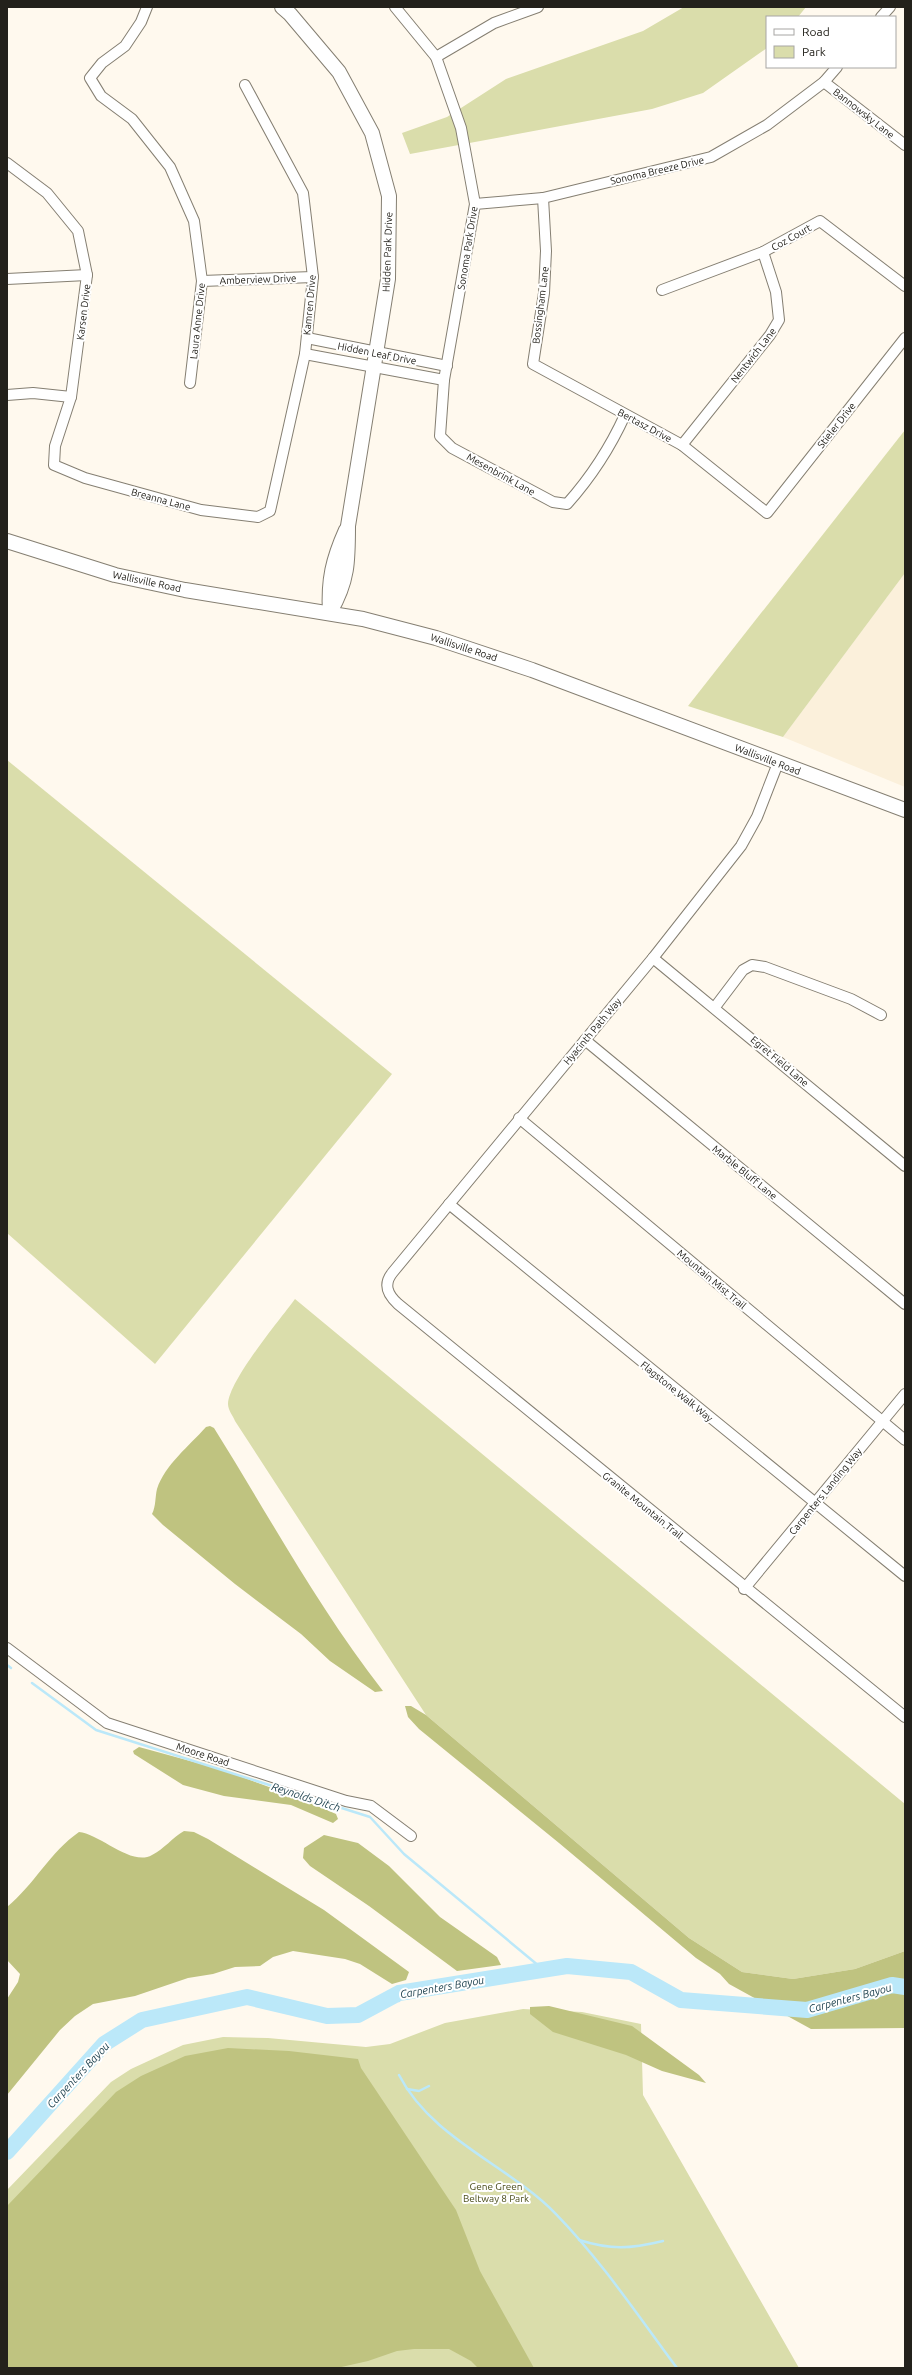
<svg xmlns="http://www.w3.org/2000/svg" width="912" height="2375" viewBox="0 0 912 2375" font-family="Ubuntu,sans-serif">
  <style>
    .built { fill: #fbf0db }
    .green { fill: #daddab }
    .forest { fill: #bfc380 }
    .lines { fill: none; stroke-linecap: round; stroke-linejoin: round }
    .stream { stroke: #bbe8f9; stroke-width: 2.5 }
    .river { stroke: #bbe8f9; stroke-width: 16 }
    .street-casing { stroke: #857f72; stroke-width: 12 }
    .secondary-casing { stroke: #857f72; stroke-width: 16 }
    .street { stroke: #fff; stroke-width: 10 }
    .secondary { stroke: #fff; stroke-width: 14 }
    .labels { text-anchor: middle; stroke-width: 4; stroke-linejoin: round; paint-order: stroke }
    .street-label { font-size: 10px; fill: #23211b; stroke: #fff }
    .park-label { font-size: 10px; fill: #4a4c1a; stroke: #fff }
    .water-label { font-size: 11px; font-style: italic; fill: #1a3e4b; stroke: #fff }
  </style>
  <rect width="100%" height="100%" fill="#fff9ee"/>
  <path class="built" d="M905 573V787L783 737Z"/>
  <g class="green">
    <path d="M684 7H806L798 17H767V48L703 93 652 109 410 154 402 133 447 117 506 79 643 31Z"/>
    <path d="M905 430V573L783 737 688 706Z"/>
    <path d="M7 760 392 1074 155 1364 7 1233Z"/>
    <path d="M295 1299 905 1804V1951L855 1969 793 1979 742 1972 689 1938 426 1715 235 1421C233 1416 228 1410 228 1404 229 1380 279 1321 295 1299Z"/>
    <path d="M523 2009 582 2012 641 2024 643 2095 799 2368H7V2190L111 2082 131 2069 183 2045 223 2037 268 2038 366 2047 390 2044 445 2023Z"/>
  </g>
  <g class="forest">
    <path d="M210 1426 214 1428C269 1516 319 1609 383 1691L375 1692 330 1661 301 1634 235 1584 163 1525 152 1514C156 1506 155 1497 157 1489 165 1465 189 1446 206 1427Z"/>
    <path d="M405 1706H411L426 1715 689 1938 742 1972 793 1979 855 1969 905 1951V2028L811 2029 729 1984 720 1974 696 1958 559 1843 419 1729 408 1717Z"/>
    <path d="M139 1747 223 1770 299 1798 336 1814 338 1819 333 1823 291 1805 224 1796 183 1785 134 1754 133 1751Z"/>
    <path d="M184 1831 194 1832 208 1839 324 1910 409 1972 406 1980 392 1984 360 1964 345 1959 293 1951 273 1957 260 1966 235 1967 213 1974 188 1978 135 1996 93 2004 75 2016 60 2030 7 2095V1999L18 1982 20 1974 7 1960V1907C34 1885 50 1852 79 1832 100 1834 132 1867 152 1855 164 1849 172 1838 184 1831Z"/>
    <path d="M324 1835 358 1843 389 1866 440 1917 497 1957 501 1965 457 1971 369 1906 310 1866 303 1858 304 1848Z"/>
    <path d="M549 2006 632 2026 699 2075 706 2083 662 2071 626 2055 553 2032 530 2014V2007Z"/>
    <path d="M228 2048 289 2051 358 2059 361 2068 456 2210 480 2271 534 2368H478L471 2361 449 2349H414L397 2351 368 2361 337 2368H7V2206L116 2092 141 2076 185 2056Z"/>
  </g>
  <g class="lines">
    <g class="stream">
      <path d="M7 1665 11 1668"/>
      <path d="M32 1683 96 1730 370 1817 404 1854 545 1971"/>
      <path d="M399 2001V1993"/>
      <path d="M399 2075C432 2139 507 2164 556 2214 600 2259 639 2317 677 2368"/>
      <path d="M407 2089 419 2091 429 2086"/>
      <path d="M579 2240C611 2250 630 2249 663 2241"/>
    </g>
    <path class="river" d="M7 2152 104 2044 142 2020 247 1997 327 2016 358 2015 399 1993 567 1966 631 1972 681 2000 807 2010 892 1985 905 1987"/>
    <g class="street-casing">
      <g id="street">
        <path d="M147 7 141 22 125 46 102 63 90 78 101 96 132 119 170 167 194 221 202 281 190 383"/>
        <path d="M395 7 436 57 461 128 475 204 444 380 440 436 452 448 553 502 567 504C592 476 610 448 625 415"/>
        <path d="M881 17 890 7"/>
        <path d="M436 57 494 23 538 7"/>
        <path d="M824 82 905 145"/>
        <path d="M7 163 47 193 78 231 87 275 71 397 55 446 54 465 85 478 201 510 258 517 270 511 305 354 313 277 303 193 245 85"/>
        <path d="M543 198 546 251 544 293 533 364 682 445 767 513 905 338"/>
        <path d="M475 204 543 198 711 157 767 125 824 82 837 67"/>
        <path d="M7 279 87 275"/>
        <path d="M202 281 313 277"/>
        <path d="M662 290 763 252 820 221 905 286"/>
        <path d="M307 338 447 366"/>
        <path d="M305 354 444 380"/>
        <path d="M7 395 33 393 71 397"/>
        <path d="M682 445 770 335 779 320 776 292 763 252"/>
        <path d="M778 763 757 817 741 846 653 958 393 1272C383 1284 387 1294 398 1304L905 1717"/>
        <path d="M653 958 905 1166"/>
        <path d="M715 1007 743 970 752 965 765 967 851 999 881 1015"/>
        <path d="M585 1040 905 1304"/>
        <path d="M519 1118 905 1440"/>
        <path d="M449 1204 905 1576"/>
        <path d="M744 1589 905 1394"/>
        <path d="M7 1648 107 1723 346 1801 371 1806 411 1836"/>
      </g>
    </g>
    <g class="secondary-casing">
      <g id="secondary">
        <path d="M282 7 290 14 339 72 372 133 389 196 388 279 348 526C348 561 348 581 330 612"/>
        <path d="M7 541 115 575 185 590 363 619 436 638 532 670 905 810"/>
        <path d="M330 612C328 580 333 559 346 530"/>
      </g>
    </g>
    <use href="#street" class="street"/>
    <use href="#secondary" class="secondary"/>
  </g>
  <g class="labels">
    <g class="street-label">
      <text transform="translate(864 113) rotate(38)" y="4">Bannowsky Lane</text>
      <text transform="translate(657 170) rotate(-13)" y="4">Sonoma Breeze Drive</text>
      <text transform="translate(791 237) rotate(-29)" y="4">Coz Court</text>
      <text transform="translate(467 248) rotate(-81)" y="4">Sonoma Park Drive</text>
      <text transform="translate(387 252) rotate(-88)" y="4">Hidden Park Drive</text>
      <text transform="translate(258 279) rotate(-2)" y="4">Amberview Drive</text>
      <text transform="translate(309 305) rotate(-85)" y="4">Kamren Drive</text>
      <text transform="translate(540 305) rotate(-83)" y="4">Bossingham Lane</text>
      <text transform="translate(83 312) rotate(-83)" y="4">Karsen Drive</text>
      <text transform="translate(197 321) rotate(-84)" y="4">Laura Anne Drive</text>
      <text transform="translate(377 353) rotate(11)" y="4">Hidden Leaf Drive</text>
      <text transform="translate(753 355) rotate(-52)" y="4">Nentwich Lane</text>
      <text transform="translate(645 425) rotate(28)" y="4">Bertasz Drive</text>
      <text transform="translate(836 425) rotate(-52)" y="4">Stieler Drive</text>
      <text transform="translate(501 474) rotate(29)" y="4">Mesenbrink Lane</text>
      <text transform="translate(161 499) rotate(15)" y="4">Breanna Lane</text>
      <text transform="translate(147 581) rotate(12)" y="4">Wallisville Road</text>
      <text transform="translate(464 647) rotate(18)" y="4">Wallisville Road</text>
      <text transform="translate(768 759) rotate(21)" y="4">Wallisville Road</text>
      <text transform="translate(592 1031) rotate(-50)" y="4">Hyacinth Path Way</text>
      <text transform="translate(780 1061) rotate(40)" y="4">Egret Field Lane</text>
      <text transform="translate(745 1172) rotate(39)" y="4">Marble Bluff Lane</text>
      <text transform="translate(712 1279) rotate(40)" y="4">Mountain Mist Trail</text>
      <text transform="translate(677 1391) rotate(39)" y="4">Flagstone Walk Way</text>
      <text transform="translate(825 1491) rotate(-51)" y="4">Carpenters Landing Way</text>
      <text transform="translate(643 1505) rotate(39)" y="4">Granite Mountain Trail</text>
      <text transform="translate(203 1754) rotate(18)" y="4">Moore Road</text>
    </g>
    <g class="park-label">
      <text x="496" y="2190">Gene Green<tspan x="496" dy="12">Beltway 8 Park</tspan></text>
    </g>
    <g class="water-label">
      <text transform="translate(306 1797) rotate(18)" y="4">Reynolds Ditch</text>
      <text transform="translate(442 1987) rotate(-10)" y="4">Carpenters Bayou</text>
      <text transform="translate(850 1998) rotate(-15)" y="4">Carpenters Bayou</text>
      <text transform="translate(78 2075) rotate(-47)" y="4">Carpenters Bayou</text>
    </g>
  </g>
  <rect width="912" height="2375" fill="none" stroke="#23211b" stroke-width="16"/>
  <rect x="766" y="16" width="130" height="52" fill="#ffffff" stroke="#a7a6a4"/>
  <rect x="774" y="29" width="20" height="6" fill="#ffffff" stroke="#a7a6a4"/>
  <text x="802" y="36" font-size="12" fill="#23211b">Road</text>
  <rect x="774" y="46" width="20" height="12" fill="#daddab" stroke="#a7a6a4"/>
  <text x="802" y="56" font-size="12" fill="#23211b">Park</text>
</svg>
